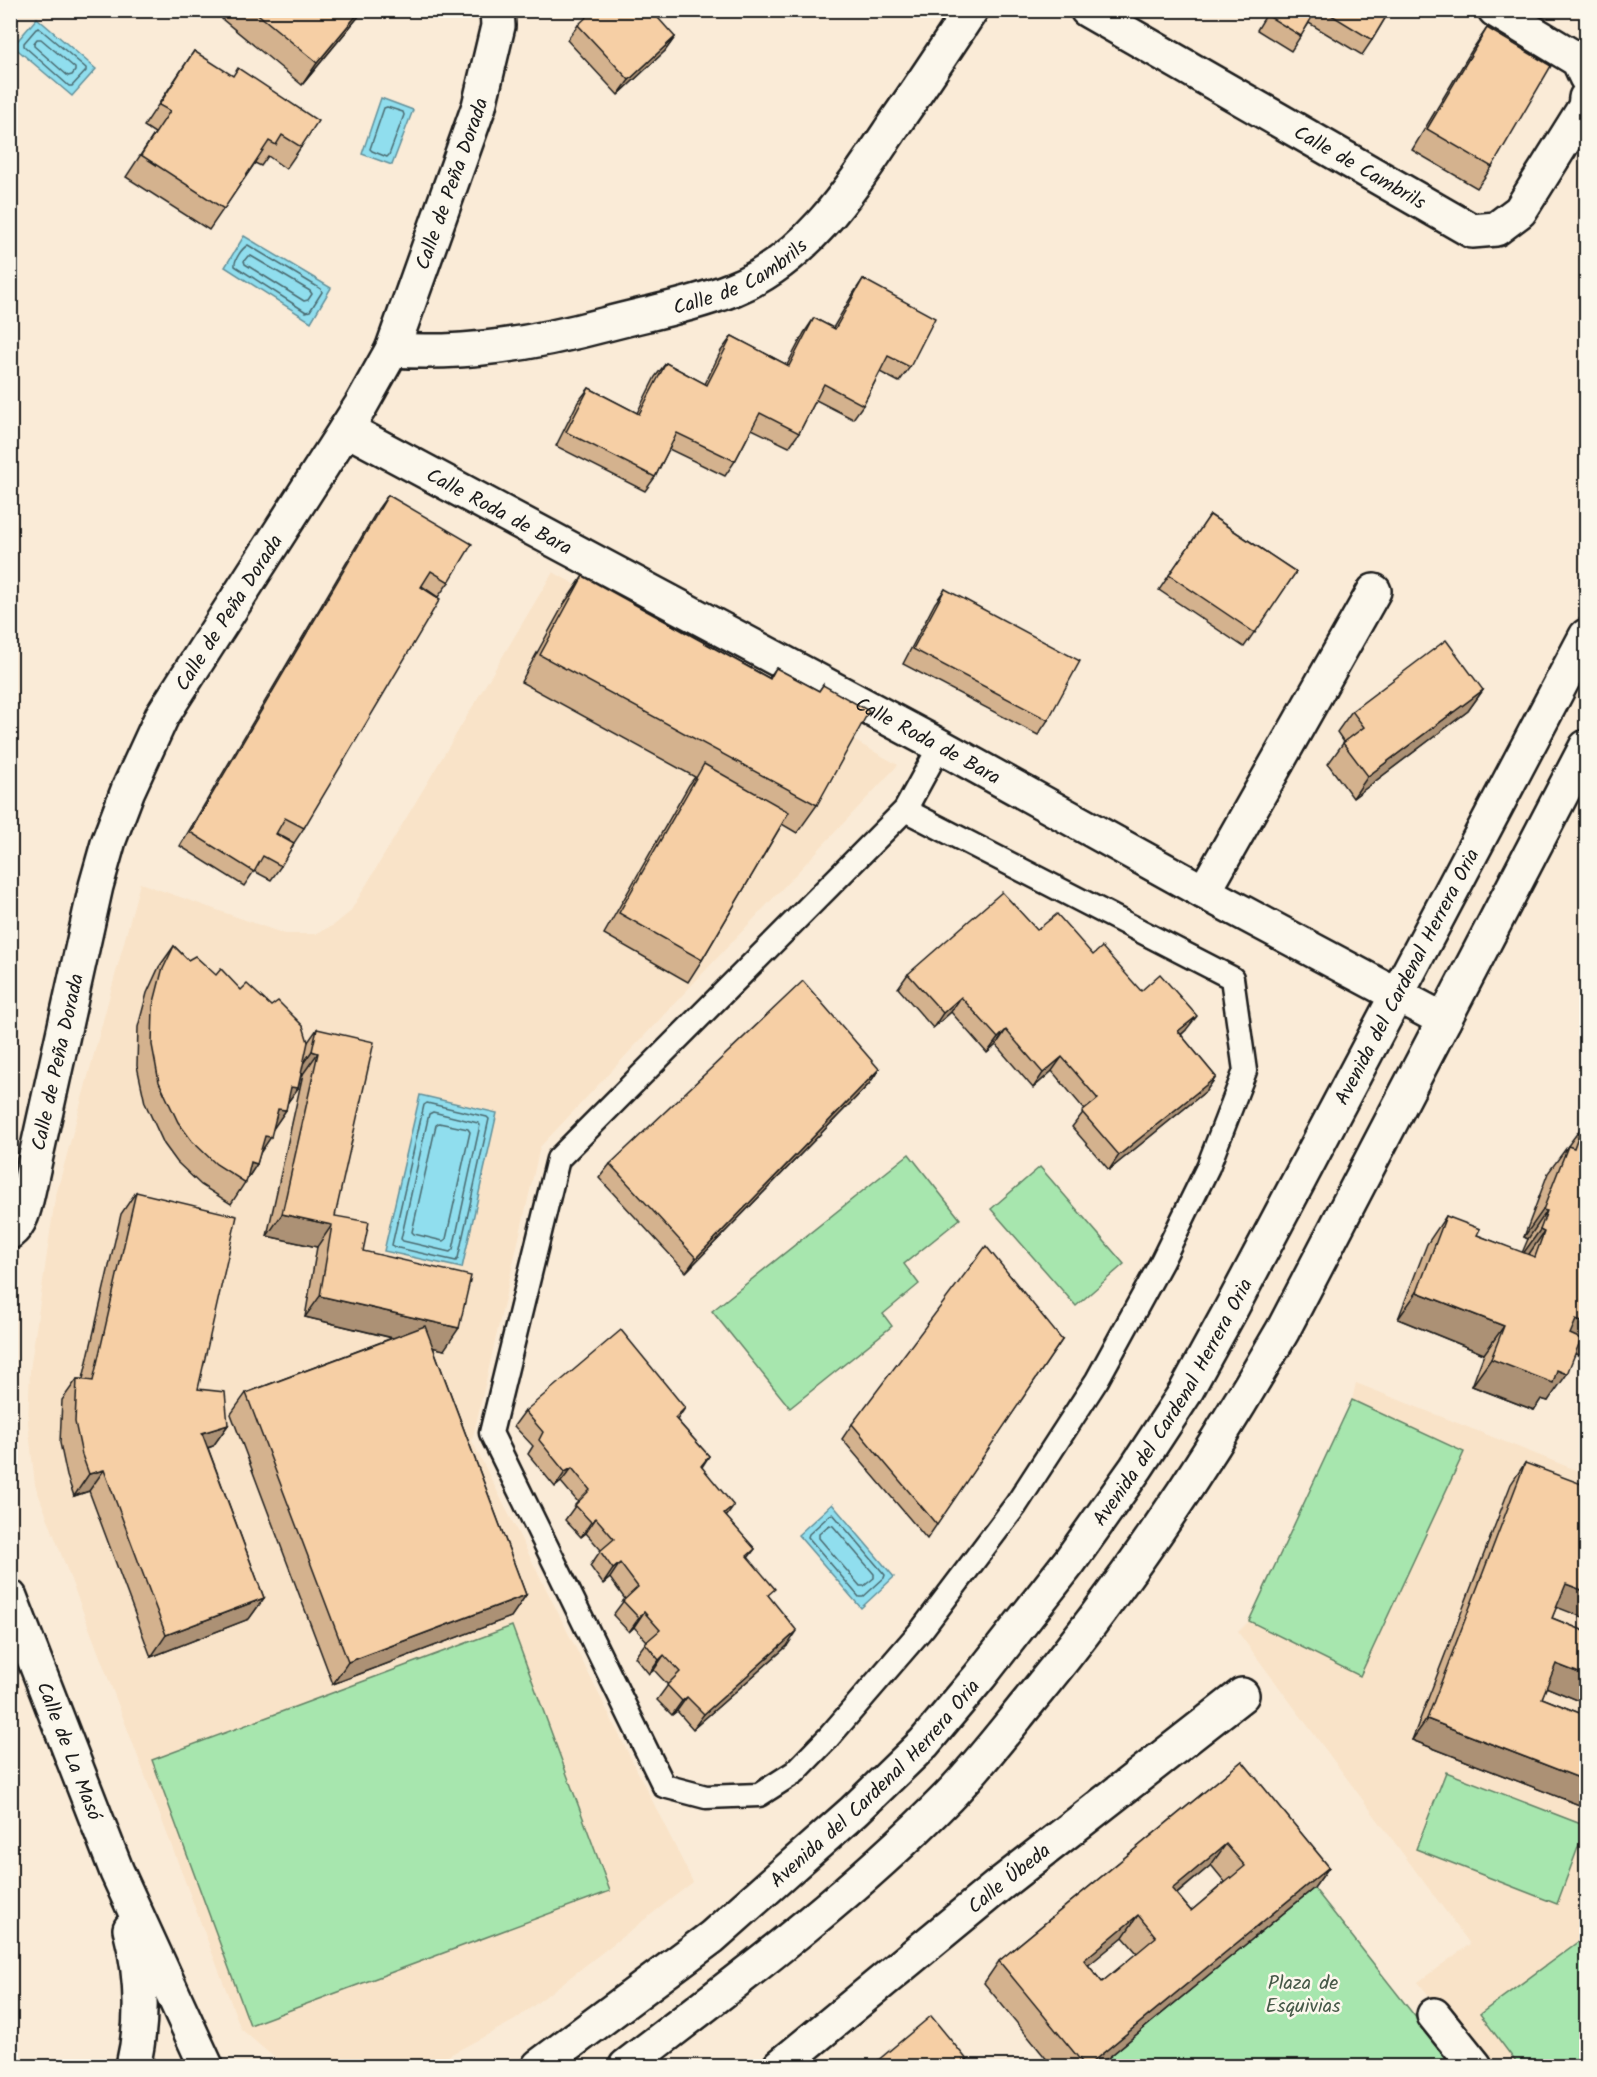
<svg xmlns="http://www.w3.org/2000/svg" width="1597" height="2077" viewBox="0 0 1597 2077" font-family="Kalam,sans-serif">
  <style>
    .built { fill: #f9e3c8 }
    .green { fill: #a7e6ae; stroke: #628165; stroke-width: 1.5 }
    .water { fill: #90deee; stroke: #62909a; stroke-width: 1.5 }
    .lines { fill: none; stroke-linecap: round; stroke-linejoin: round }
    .shore { stroke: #4a6a70; stroke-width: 1.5 }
    .lane-casing { stroke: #1c1c1c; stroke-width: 27 }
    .street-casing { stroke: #1c1c1c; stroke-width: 38 }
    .secondary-casing { stroke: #1c1c1c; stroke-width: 38 }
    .lane { stroke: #fbf7ec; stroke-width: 22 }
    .street { stroke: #fbf7ec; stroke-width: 33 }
    .secondary { stroke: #fbf7ec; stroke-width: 33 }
    .wall { fill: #d4b28e; stroke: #1c1c1c; stroke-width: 1.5; fill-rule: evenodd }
    .shaded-wall { fill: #ac9174; stroke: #1c1c1c; stroke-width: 1.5 }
    .building { fill: #f6cfa5; stroke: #1c1c1c; stroke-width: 1.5; fill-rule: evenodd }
    .labels { text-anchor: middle; stroke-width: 5; stroke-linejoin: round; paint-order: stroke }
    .street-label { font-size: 20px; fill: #1c1c1c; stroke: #fbf7ec }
    .park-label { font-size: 20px; fill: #465948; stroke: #fbf7ec }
  </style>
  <rect width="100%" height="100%" fill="#faebd7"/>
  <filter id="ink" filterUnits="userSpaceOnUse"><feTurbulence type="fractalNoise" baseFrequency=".0167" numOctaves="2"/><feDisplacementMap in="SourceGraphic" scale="12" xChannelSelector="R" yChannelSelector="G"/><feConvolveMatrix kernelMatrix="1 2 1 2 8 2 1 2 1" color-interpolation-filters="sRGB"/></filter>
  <g filter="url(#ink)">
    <g class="built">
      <path d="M553 572 898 765 540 1147 472 1441 693 1882 515 2020 431 2065 284 2066 241 2029 35 1485 28 1422 30 1370 55 1199 140 883 285 934H315L334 925 350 912Z"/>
      <path d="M1356 1383 1586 1474V2066H1486L1418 1982 1470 1944 1238 1632 1249 1621 1352 1400Z"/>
    </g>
    <g class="green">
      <path d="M909 1154 960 1219 904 1264 919 1284 883 1314 892 1326 790 1408 712 1311Z"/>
      <path d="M1040 1167 1124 1264 1076 1306 991 1209Z"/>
      <path d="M1352 1400 1464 1452 1360 1676 1249 1621Z"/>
      <path d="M512 1626 610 1891 250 2025 152 1760Z"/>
      <path d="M1446 1772 1586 1826 1557 1904 1416 1849Z"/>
      <path d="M1314 1888 1454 2066H1097Z"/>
      <path d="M1586 1936V2055L1571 2066H1519L1480 2014Z"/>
    </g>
    <g class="water">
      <path d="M37 18 96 69 72 96 13 46Z"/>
      <path d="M381 98 413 110 392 165 362 154Z"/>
      <path d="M244 236 331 288 311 322 225 267Z"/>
      <path d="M420 1095 497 1113 462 1268 384 1251Z"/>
      <path d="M832 1504 894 1577 861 1608 798 1535Z"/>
    </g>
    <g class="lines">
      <g class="shore">
        <path d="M39 28 86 68V71L72 86H69L24 46V43L36 29Z"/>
        <path d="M37 39H41L75 68V71L72 75 68 76 34 46V43Z"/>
        <path d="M387 107 403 112 404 115 389 155 387 157 372 151 370 149 384 108Z"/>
        <path d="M248 245 321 289 322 292 310 311 306 312 235 266C234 260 242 248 248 245Z"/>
        <path d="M248 256H251L310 291 312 294 308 300 304 301 245 264 244 261Z"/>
        <path d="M427 1103 487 1117 489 1119 458 1258 456 1261 394 1247 392 1245 424 1105Z"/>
        <path d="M433 1112 478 1123 480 1125 453 1249 450 1252 403 1241 401 1239 429 1114Z"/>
        <path d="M439 1123 468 1129 470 1132 446 1239 443 1241 414 1234 412 1232 436 1125Z"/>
        <path d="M833 1514 885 1575 884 1578 863 1597H859L808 1537 809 1534 830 1515Z"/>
        <path d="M829 1525 833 1526 874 1574V1578L864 1586H860L819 1538V1534Z"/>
      </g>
      <g class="lane-casing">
        <path id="lane" d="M905 810 1232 978 1245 1071 1208 1167 1162 1261 1097 1380 1016 1505 923 1628 828 1738 795 1772 759 1795 706 1797 664 1786 491 1433 558 1159 905 810 940 746"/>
      </g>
      <g class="street-casing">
        <g id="street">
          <path id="s1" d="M1087 10 1472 231 1496 229 1520 211 1585 107 1586 98"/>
          <path d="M1495 10 1578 60 1586 77"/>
          <path id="s2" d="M392 350C466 355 536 343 607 324 648 313 693 305 733 289 807 260 853 186 895 123 921 86 946 48 971 10"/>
          <path id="s3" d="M346 429 940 746 1204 892 1444 1020"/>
          <path d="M1204 892 1374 591"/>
          <path id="s4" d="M10 1232C22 1223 25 1205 28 1192L96 886 109 840 128 790 162 716 360 407 392 350 479 106 498 26 497 10"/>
          <path d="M1434 2015 1475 2066"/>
          <path id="s5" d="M780 2066 998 1886 1242 1695"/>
        </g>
      </g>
      <g class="secondary-casing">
        <g id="secondary">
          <path id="s6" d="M10 1597 117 1872 206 2066"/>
          <path d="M130 1929C142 1975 144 2020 133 2066"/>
          <path id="s7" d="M539 2066 712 1937 854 1811 924 1743 980 1676 1070 1561 1136 1468 1185 1393 1231 1309 1586 636"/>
          <path d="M626 2066C737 1981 850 1897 948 1797 976 1768 1001 1736 1026 1705 1124 1587 1207 1463 1283 1330L1586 747"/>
        </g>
      </g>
      <use href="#lane" class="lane"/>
      <use href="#street" class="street"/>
      <use href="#secondary" class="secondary"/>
    </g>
    <g class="wall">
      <path d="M228 10H364L302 85 222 19Z"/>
      <path d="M1269 10H1390L1372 40 1362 55 1309 23 1291 51 1257 30Z"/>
      <path d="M578 25 675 37 665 51 618 95 567 40Z"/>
      <path d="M1487 28 1492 167 1477 188 1412 150 1472 50Z"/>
      <path d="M194 51 301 147 286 169 268 156 261 166 255 163 209 230 126 177 155 133 144 126Z"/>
      <path d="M863 279 910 367 899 382 880 372 863 405 853 419 816 400 799 433 789 447 752 429 735 461 725 476 669 449 655 477 645 491 556 446 578 402 589 388 637 413 655 377 666 363 705 384 721 351 732 336 787 365 804 333 814 318 833 328 853 294Z"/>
      <path d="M388 495 449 582 438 597 422 586 304 828 294 843 276 833V834L281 866 271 880 254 871 244 886 180 846 378 509Z"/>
      <path d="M1210 515 1296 572 1244 647 1159 590Z"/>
      <path d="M583 576 769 678 776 668 819 691 823 685 817 805 797 833 782 824 702 960 688 982 604 934 689 785 695 777 521 682 564 604Z"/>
      <path d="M945 589 1048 720 1038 735 903 664 935 603Z"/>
      <path d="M1483 690 1468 711 1353 798 1328 764 1344 742 1337 732 1352 711Z"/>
      <path d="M1037 930 1093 955 1141 991 1186 1030 1181 1035 1216 1077 1206 1091 1109 1170 1072 1127 1085 1110 1052 1071 1033 1088 996 1045 987 1053 951 1012 933 1028 898 988 908 974Z"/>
      <path d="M174 946 188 960 241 990 308 1042 317 1029 335 1216 363 1251 444 1350 433 1347 526 1595 511 1617 333 1684 231 1414 246 1393 392 1338 305 1317 317 1247 267 1236 303 1074H301L298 1088 287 1103 286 1110 273 1128 260 1153 257 1164 231 1204 201 1185 177 1162 164 1144 145 1103 137 1066 138 1027 147 993 159 967Z"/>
      <path d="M879 1069 869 1084 686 1272 599 1178 610 1164Z"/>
      <path d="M1581 1128 1587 1130V1358L1575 1354 1548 1401 1541 1399 1534 1410 1472 1386 1484 1354 1398 1319 1427 1244 1446 1216 1477 1235 1522 1253 1528 1239 1524 1237 1548 1173Z"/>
      <path d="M136 1192 198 1389 228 1425 213 1446 208 1448 264 1598 249 1619 151 1657 89 1491 74 1496 67 1476 60 1443 62 1400 77 1379H83L121 1214Z"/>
      <path d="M1062 1340 927 1539 842 1439 852 1424Z"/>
      <path d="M685 1408 677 1420 709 1456 702 1467 726 1517 755 1549 748 1558 769 1597 787 1646 693 1729 677 1711 672 1715 657 1700 668 1685 654 1670 649 1674 635 1657 647 1641 634 1627 629 1632 613 1615 625 1599 610 1578 603 1584 590 1566 601 1550 586 1533 581 1537 565 1520 578 1502 561 1482 555 1487 528 1454 533 1446 514 1426 525 1411Z"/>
      <path d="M1525 1463 1556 1608 1552 1618 1587 1632V1704L1546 1687 1542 1698 1587 1716V1808L1412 1740 1511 1484Z"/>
      <path d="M1242 1761 1329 1867 1314 1888 1097 2067H1053L984 1983 999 1961ZM1211 1865 1225 1882 1191 1911 1177 1894ZM1123 1937 1137 1953 1102 1982 1088 1965Z"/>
    </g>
    <g class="shaded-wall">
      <path d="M361 10H364L302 85 317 63Z"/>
      <path d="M675 37 665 51 618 95 629 80Z"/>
      <path d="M1483 690 1468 711 1353 798 1368 776Z"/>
      <path d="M961 997 951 1012 933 1028 943 1013Z"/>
      <path d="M1197 1016 1186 1030 1168 1046 1178 1031Z"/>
      <path d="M1006 1030 996 1045 987 1053 998 1038Z"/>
      <path d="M312 1051 318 1053 303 1074 297 1072Z"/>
      <path d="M1062 1057 1052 1071 1033 1088 1043 1073Z"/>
      <path d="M879 1069 869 1084 686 1272 696 1258Z"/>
      <path d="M1216 1077 1206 1091 1109 1170 1119 1155Z"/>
      <path d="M291 1087 298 1088 283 1109Z"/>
      <path d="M278 1109 286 1110 271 1132Z"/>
      <path d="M265 1136 271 1137 256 1159Z"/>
      <path d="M251 1162 257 1164 245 1182Z"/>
      <path d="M1543 1210 1547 1211 1528 1239 1524 1237Z"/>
      <path d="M282 1214 332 1225 317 1247 267 1236Z"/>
      <path d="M1540 1230 1544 1232 1525 1260 1520 1258Z"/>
      <path d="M1417 1292 1504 1326 1484 1354 1398 1319Z"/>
      <path d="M320 1296 459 1328 444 1350 305 1317Z"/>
      <path d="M1576 1320 1587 1324V1358L1557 1347Z"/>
      <path d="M1491 1359 1557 1370 1567 1374 1548 1401 1541 1399 1534 1410 1472 1386Z"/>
      <path d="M228 1425 213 1446 187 1454 202 1433Z"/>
      <path d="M572 1468 561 1482 555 1487 565 1472Z"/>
      <path d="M104 1470 89 1491 74 1496 89 1474Z"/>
      <path d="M734 1506 724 1520V1514Z"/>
      <path d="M596 1518 586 1533 581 1537 591 1522Z"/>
      <path d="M620 1563 610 1578 603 1584 613 1569Z"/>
      <path d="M1566 1584 1587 1592V1619L1551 1605Z"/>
      <path d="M526 1595 511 1617 333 1684 348 1662Z"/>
      <path d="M264 1598 249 1619 151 1657 166 1635Z"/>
      <path d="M644 1612 634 1627 629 1632 639 1618Z"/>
      <path d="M797 1631 787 1646 693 1729 704 1714Z"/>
      <path d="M664 1655 654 1670 649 1674 659 1660Z"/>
      <path d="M1556 1664 1587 1676V1704L1541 1685Z"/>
      <path d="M687 1697 677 1711 672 1715 682 1701Z"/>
      <path d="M1427 1719 1587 1781V1808L1412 1740Z"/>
      <path d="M1226 1844 1211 1865 1157 1910 1172 1889Z"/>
      <path d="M1329 1867 1314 1888 1097 2067H1086Z"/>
      <path d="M1138 1915 1123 1937 1069 1981 1084 1960Z"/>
    </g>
    <g class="building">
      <path d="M253 10H361L317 63Z"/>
      <path d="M594 10H651L675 37 629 80 578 25Z"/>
      <path d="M1271 10H1316L1301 36 1268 16Z"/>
      <path d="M1323 10H1390L1372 40Z"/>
      <path d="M1487 28 1551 66 1492 167 1427 129Z"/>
      <path d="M194 51 233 76 238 68 318 121 301 147 282 135 276 145 269 141 224 209 141 155 170 111 159 105Z"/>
      <path d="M863 279 935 318 910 367 888 356 863 405 824 384 799 433 760 413 735 461 677 433 655 477 566 432 589 388 639 414 666 363 707 385 732 336 789 366 814 318 835 329Z"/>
      <path d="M388 495 472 544 449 582 431 571 421 587 440 599 304 828 285 818 276 834 294 844 281 866 263 856 254 872 190 832Z"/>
      <path d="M1210 515 1296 572 1255 633 1169 575Z"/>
      <path d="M583 576 770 679 776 668 819 691 823 685 869 711 817 805 540 655Z"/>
      <path d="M945 589 1080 661 1048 720 913 649Z"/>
      <path d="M1446 640 1483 690 1368 776 1343 743 1364 727 1352 711Z"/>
      <path d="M704 764 789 812 702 960 619 913Z"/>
      <path d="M1002 892 1037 930 1057 914 1093 955 1102 947 1141 991 1160 974 1197 1016 1178 1031 1216 1077 1119 1155 1082 1112 1098 1099 1062 1057 1043 1073 1006 1030 998 1038 961 997 943 1013 908 974Z"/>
      <path d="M174 946 188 960 195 956 216 975 221 969 241 990 247 984 271 1006 278 1001 303 1026 308 1042 298 1088 291 1087 286 1110 278 1109 271 1137 265 1136 257 1164 251 1162 246 1183 216 1164 192 1141 178 1122 159 1082 152 1045 153 1006 162 971Z"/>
      <path d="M803 981 879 1069 696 1258 610 1164Z"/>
      <path d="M317 1029 374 1042 335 1216 369 1222 363 1251 471 1276 459 1328 320 1296 332 1225 282 1214 318 1053 312 1051Z"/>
      <path d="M1581 1128 1587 1130V1324L1576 1320 1570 1334 1581 1339 1567 1374 1557 1370 1553 1383 1491 1359 1504 1326 1417 1292 1446 1216 1480 1229 1477 1235 1535 1257 1544 1232 1540 1230 1547 1211 1543 1210 1568 1146 1574 1148Z"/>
      <path d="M136 1192 237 1216 198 1389 225 1392 228 1425 202 1433 264 1598 166 1635 104 1470 89 1474 82 1455 75 1422 77 1379 93 1381Z"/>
      <path d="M986 1246 1062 1340 937 1525 852 1424Z"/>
      <path d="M425 1326 526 1595 348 1662 246 1393Z"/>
      <path d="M621 1330 685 1408 675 1418 709 1456 701 1466 734 1506 724 1514 755 1549 747 1556 775 1589 768 1595 797 1631 704 1714 687 1697 682 1701 667 1685 680 1672 664 1655 659 1660 645 1643 660 1630 644 1612 639 1618 623 1601 638 1587 620 1563 613 1569 600 1551 614 1539 596 1518 591 1522 575 1505 590 1490 572 1468 565 1472 539 1440 543 1432 525 1411Z"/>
      <path d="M1525 1463 1587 1486V1592L1566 1584 1552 1618 1587 1632V1676L1556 1664 1542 1698 1587 1716V1781L1427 1719Z"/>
      <path d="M1242 1761 1329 1867 1086 2067 999 1961ZM1226 1844 1245 1866 1191 1911 1172 1889ZM1138 1915 1156 1937 1102 1982 1084 1960Z"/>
      <path d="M931 2016 973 2067H870Z"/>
    </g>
  </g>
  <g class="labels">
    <g class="street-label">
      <text dy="7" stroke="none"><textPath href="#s1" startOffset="315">Calle de Cambrils</textPath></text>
      <text dy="7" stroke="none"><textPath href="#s4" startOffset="1150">Calle de Peña Dorada</textPath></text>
      <text dy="7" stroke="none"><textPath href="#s2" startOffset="360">Calle de Cambrils</textPath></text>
      <text dy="7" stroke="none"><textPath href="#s3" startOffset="174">Calle Roda de Bara</textPath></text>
      <text dy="7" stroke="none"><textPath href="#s4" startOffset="664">Calle de Peña Dorada</textPath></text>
      <text dy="7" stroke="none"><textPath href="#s3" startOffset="660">Calle Roda de Bara</textPath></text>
      <text dy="7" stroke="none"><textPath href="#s7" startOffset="1412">Avenida del Cardenal Herrera Oria</textPath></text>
      <text dy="7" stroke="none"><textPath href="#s4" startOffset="178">Calle de Peña Dorada</textPath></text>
      <text dy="7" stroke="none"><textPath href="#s7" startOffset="926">Avenida del Cardenal Herrera Oria</textPath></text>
      <text dy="7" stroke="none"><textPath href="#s6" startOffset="165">Calle de La Masó</textPath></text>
      <text dy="7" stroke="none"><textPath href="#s7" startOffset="440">Avenida del Cardenal Herrera Oria</textPath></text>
      <text dy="7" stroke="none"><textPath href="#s5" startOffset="296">Calle Úbeda</textPath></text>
    </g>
    <g class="park-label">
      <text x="1303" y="1989">Plaza de<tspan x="1303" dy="23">Esquivias</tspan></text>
    </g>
  </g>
  <rect width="1597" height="2077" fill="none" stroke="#fbf7ec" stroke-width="36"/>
  <rect x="18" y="18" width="1561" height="2041" fill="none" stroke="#1c1c1c" stroke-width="2" filter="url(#ink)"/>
</svg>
